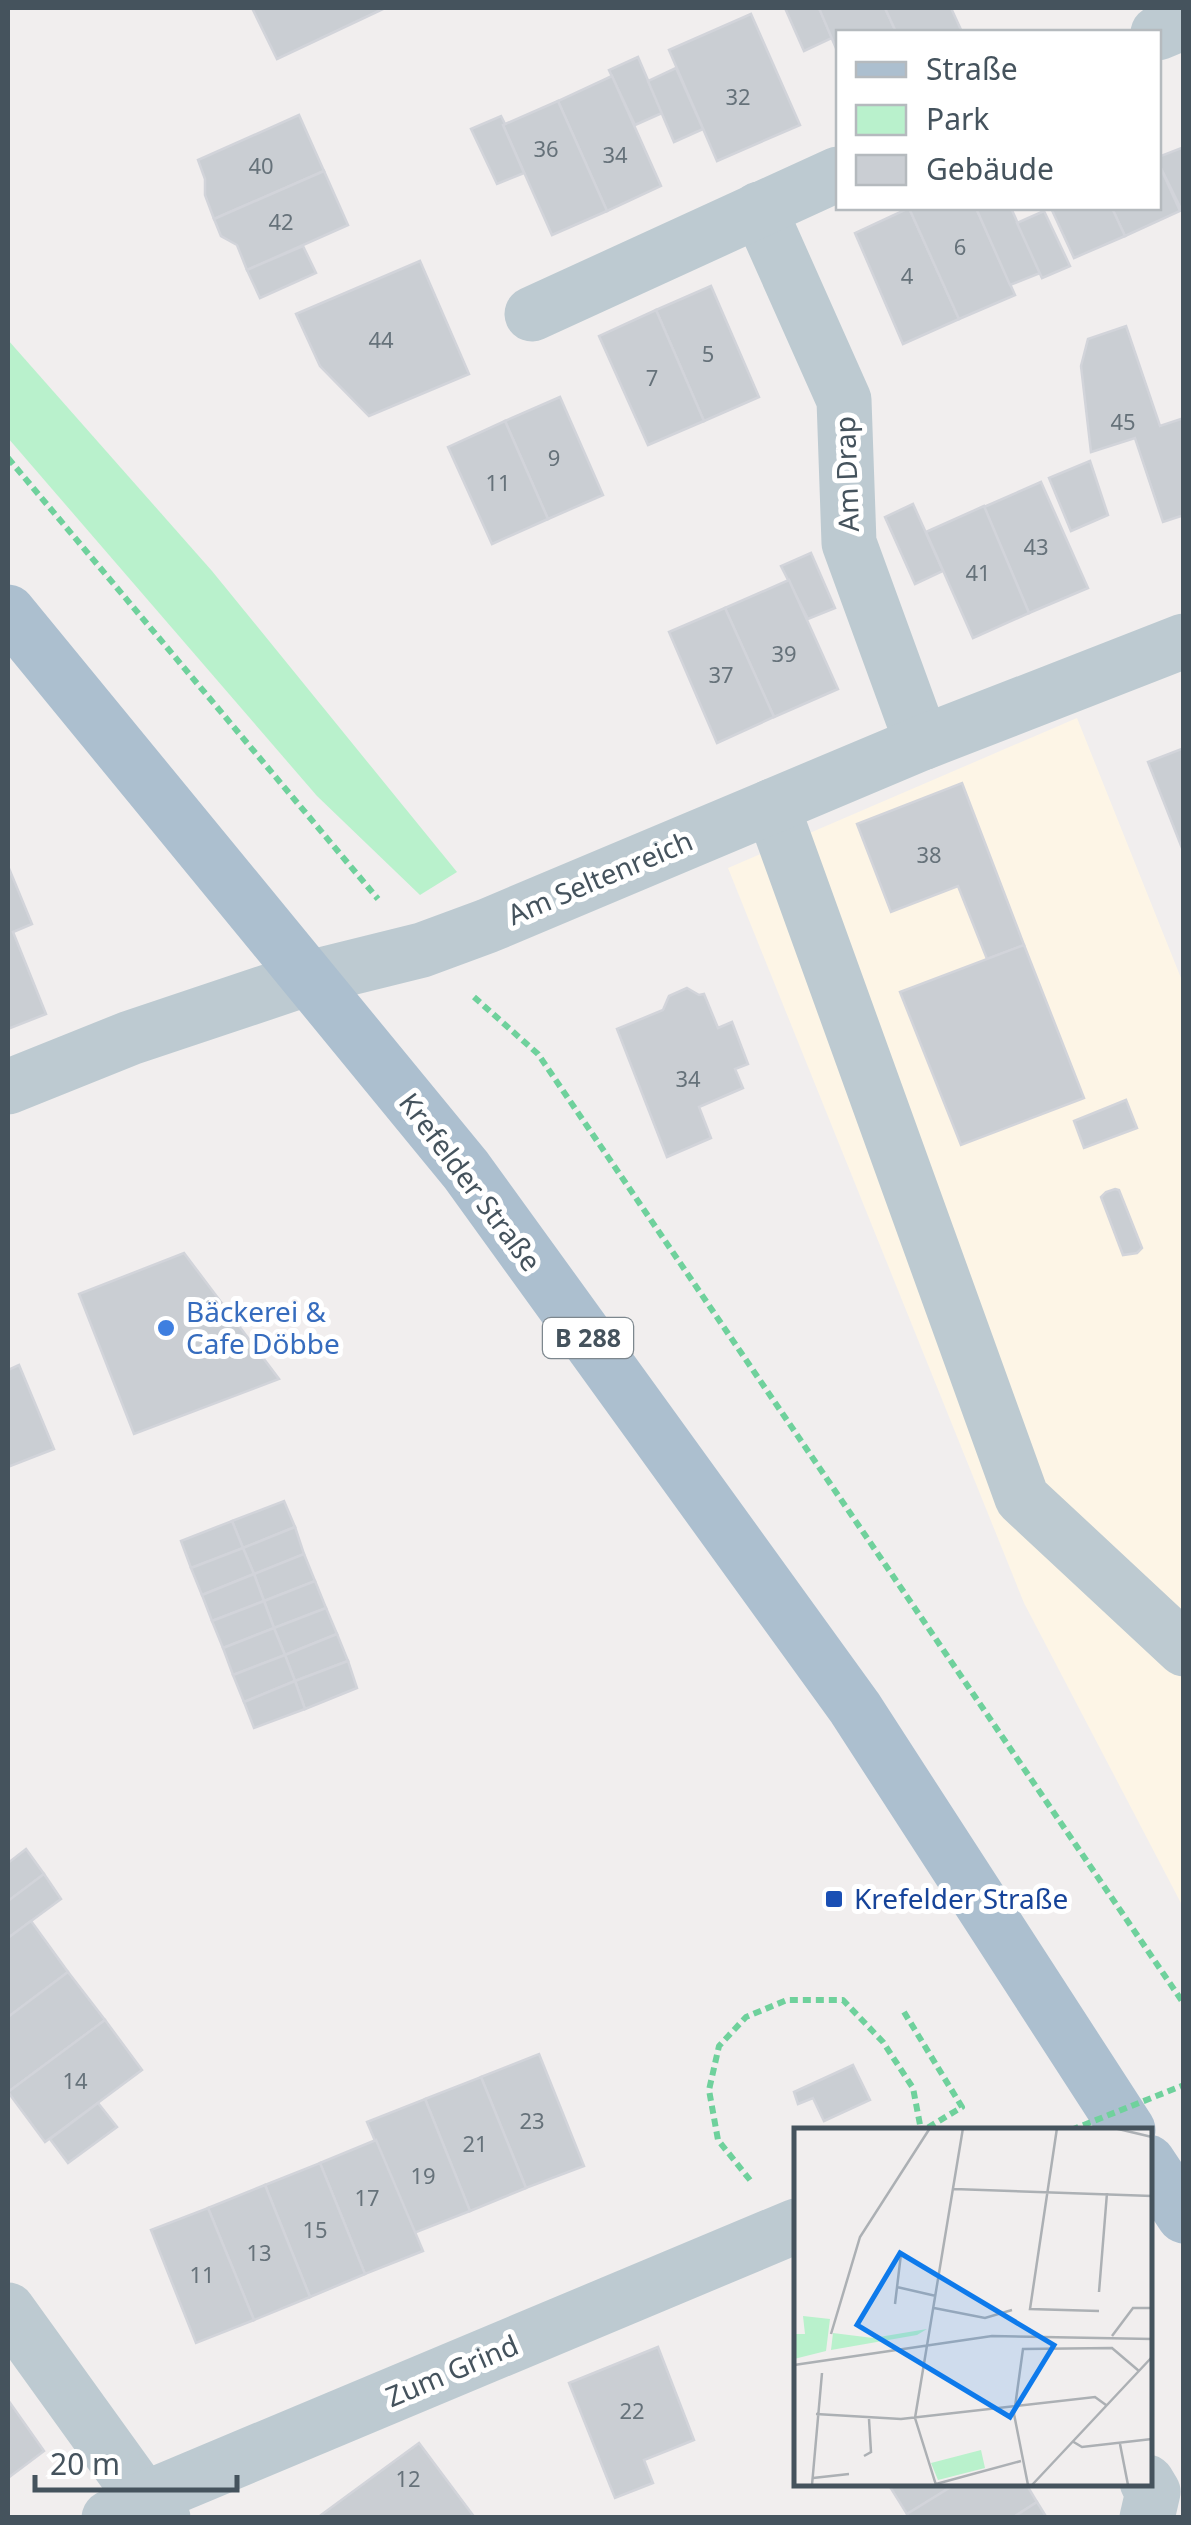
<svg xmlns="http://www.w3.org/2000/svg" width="1191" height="2525" viewBox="0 0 1191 2525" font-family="'Noto Sans',sans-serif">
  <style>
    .commercial { fill: #fdf5e6 }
    .green { fill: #b9f1cc }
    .building { fill: #caced3; stroke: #d2d4da; stroke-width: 2.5 }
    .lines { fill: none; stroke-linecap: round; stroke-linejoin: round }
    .path { stroke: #6fd19c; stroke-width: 6; stroke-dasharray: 8 5; stroke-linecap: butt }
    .minor { stroke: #bdcad1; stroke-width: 55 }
    .major { stroke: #acbfcf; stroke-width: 55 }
    .path-bridge { stroke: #6fd19c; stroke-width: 6; stroke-dasharray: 8 5; stroke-linecap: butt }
    .shop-dot { fill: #3f7fe0; stroke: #fff; stroke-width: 4 }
    .transit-dot { fill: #1a4fb4; stroke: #fff; stroke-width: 4 }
    .labels { text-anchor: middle; stroke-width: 10; stroke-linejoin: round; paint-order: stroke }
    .number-label { font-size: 22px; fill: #66727a }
    .shield { fill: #fff; stroke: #7d878e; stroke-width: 2.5 }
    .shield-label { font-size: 25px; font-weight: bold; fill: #45535d }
    .street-label { font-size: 28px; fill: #45535d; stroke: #fff }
    .shop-label { font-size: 28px; fill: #366cbe; stroke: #fff; text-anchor: start }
    .transit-label { font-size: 28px; fill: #164399; stroke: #fff; text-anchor: start }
    .inset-road { fill: none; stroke: #acb0b4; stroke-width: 2.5 }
    .view { fill: #0e7aeb; fill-opacity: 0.15; stroke: #0e7aeb; stroke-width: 5 }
    .inset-edge { fill: none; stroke: #45535d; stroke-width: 5 }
  </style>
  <rect width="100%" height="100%" fill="#f1eeee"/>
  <path class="commercial" d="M1077 718 1183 983V1907L1024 1603 728 868Z"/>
  <path class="green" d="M8 340 212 571 457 872 420 895 317 796 8 438Z"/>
  <g class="building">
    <path d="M252 8H385L277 59Z"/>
    <path d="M785 8H819L832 38 804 51Z"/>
    <path d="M819 8H885L896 32H838V53Z"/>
    <path d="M885 8H951L962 32H896Z"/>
    <path d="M751 14 800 125 717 161 669 50Z"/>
    <path d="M638 57 662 113 635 125 609 70Z"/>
    <path d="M676 68 703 129 674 142 648 81Z"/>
    <path d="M612 76 661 186 607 211 558 101Z"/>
    <path d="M558 101 607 211 552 235 503 125Z"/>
    <path d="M299 115 324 171 214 219 205 195V179L198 160Z"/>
    <path d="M501 116 505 124 503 125 524 173 497 184 471 129Z"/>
    <path d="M1184 147V215L1158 162V157Z"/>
    <path d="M1158 162 1180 211 1125 236 1112 208H1158Z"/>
    <path d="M324 171 348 225 247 270 237 245 221 236 214 219Z"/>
    <path d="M909 208 959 319 903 344 855 233Z"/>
    <path d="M909 208H976L1015 295 959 319Z"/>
    <path d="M976 208H1011L1040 273 1010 285Z"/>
    <path d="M1051 208H1112L1125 236 1074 258Z"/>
    <path d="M1044 211 1070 266 1042 278 1017 223Z"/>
    <path d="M303 246 316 273 260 298 247 270Z"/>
    <path d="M420 261 469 374 369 416 320 366 296 314Z"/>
    <path d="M711 286 759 397 704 421 656 310Z"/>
    <path d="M656 310 704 421 648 445 599 336Z"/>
    <path d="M1126 326 1160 426 1184 418V515L1163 522 1135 438 1091 452 1081 366 1088 339Z"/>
    <path d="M560 397 603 495 548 519 505 421Z"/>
    <path d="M505 421 548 519 492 544 448 447Z"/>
    <path d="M1090 461 1108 515 1071 531 1049 478Z"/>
    <path d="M1041 482 1088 588 1029 613 984 507Z"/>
    <path d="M913 504 943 571 915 584 885 517Z"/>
    <path d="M984 506 1029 613 973 638 926 532Z"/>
    <path d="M811 553 835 608 808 619 781 566Z"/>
    <path d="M789 580 838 689 774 717 725 608Z"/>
    <path d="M725 608 774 717 717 743 669 632Z"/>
    <path d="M1184 748V853L1148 762Z"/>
    <path d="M962 783 1024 945 987 959 958 886 891 912 857 824Z"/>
    <path d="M8 866 32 924 13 932 46 1014 8 1029Z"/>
    <path d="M1024 945 1084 1098 961 1145 900 992Z"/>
    <path d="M687 988 699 995 704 994 718 1028 732 1022 748 1064 735 1069 743 1088 699 1107 711 1138 667 1157 617 1029 663 1010 669 996Z"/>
    <path d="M1126 1100 1137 1128 1084 1148 1074 1121Z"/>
    <path d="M1115 1189 1119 1190 1142 1248 1137 1253 1123 1255 1101 1197 1106 1192Z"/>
    <path d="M184 1253 279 1379 134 1434 79 1294Z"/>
    <path d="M19 1365 54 1449 8 1467V1370Z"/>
    <path d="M284 1501 295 1527 243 1548 232 1521Z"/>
    <path d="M232 1521 243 1548 191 1568 181 1541Z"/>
    <path d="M295 1527 304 1554 254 1574 243 1548Z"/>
    <path d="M243 1548 254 1574 202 1595 191 1568Z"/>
    <path d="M304 1554 315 1581 264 1601 254 1574Z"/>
    <path d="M254 1574 264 1601 212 1621 202 1595Z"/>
    <path d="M315 1581 326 1608 274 1628 264 1601Z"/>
    <path d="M264 1601 274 1628 223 1648 212 1621Z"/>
    <path d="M326 1608 337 1634 285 1655 274 1628Z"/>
    <path d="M274 1628 285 1655 233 1675 223 1648Z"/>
    <path d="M337 1634 348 1661 295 1681 285 1655Z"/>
    <path d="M285 1655 295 1681 244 1702 233 1675Z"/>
    <path d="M348 1661 357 1688 305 1709 295 1681Z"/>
    <path d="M295 1681 305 1709 254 1728 244 1702Z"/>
    <path d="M26 1849 44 1874 8 1901V1863Z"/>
    <path d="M44 1874 61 1899 8 1938V1901Z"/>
    <path d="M31 1921 68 1972 8 2017V1938Z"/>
    <path d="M68 1972 105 2020 8 2092V2017Z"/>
    <path d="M105 2020 142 2070 45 2142 8 2092Z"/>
    <path d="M539 2054 584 2166 526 2188 481 2077Z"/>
    <path d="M853 2065 870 2100 824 2121 813 2098 798 2104 794 2092Z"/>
    <path d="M481 2077 526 2188 470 2211 425 2099Z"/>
    <path d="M425 2099 470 2211 414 2233 367 2122Z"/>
    <path d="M98 2103 117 2127 68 2163 50 2139Z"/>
    <path d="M376 2140 423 2251 365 2274 320 2163Z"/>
    <path d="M320 2163 365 2274 310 2297 265 2185Z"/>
    <path d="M265 2185 310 2297 254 2320 208 2208Z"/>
    <path d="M208 2208 254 2320 196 2343 151 2230Z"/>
    <path d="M658 2347 694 2440 644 2460 653 2483 615 2498 569 2383Z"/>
    <path d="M8 2400 44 2451 8 2478Z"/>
    <path d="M419 2443 475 2518H323L321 2515Z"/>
    <path d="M887 2482H959L907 2514Z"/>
    <path d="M959 2482H1025L1037 2502 1012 2518H909L907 2514Z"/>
    <path d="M1037 2502 1047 2518H1012Z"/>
  </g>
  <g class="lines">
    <g class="path">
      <path d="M8 458 378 899"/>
      <path d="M474 997 538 1054 1184 2004"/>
      <path d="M904 2012 962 2107 924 2130"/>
      <path d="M750 2180 718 2140 709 2090 719 2046 746 2017 787 2000H843L883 2042 913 2088 921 2130"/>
    </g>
    <g class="minor">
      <path d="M1158 33 1184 22"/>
      <path d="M759 209 844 400 849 543 922 743"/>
      <path d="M532 314 838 174"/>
      <path d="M772 806 1022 1498 1184 1649"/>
      <path d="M8 1087 130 1038 309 978 422 950 487 926 922 743 1184 641"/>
      <path d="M8 2310 144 2499 163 2518"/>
      <path d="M109 2518 144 2499 796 2226"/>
      <path d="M1147 2518 1153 2492 1147 2482"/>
    </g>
    <g class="major">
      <path d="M8 612 466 1170 855 1708 1128 2130"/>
      <path d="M1148 2162 1184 2216"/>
    </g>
    <path class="path-bridge" d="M1071 2130 1184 2085"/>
  </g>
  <circle class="shop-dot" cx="166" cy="1328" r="10"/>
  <rect class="transit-dot" x="824" y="1889" width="20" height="20" rx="5"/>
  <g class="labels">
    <g class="number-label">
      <text x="738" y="105">32</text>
      <text x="546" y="157">36</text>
      <text x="615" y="163">34</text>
      <text x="261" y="174">40</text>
      <text x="281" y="230">42</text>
      <text x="960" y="255">6</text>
      <text x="907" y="284">4</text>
      <text x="381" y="348">44</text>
      <text x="708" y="362">5</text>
      <text x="652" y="386">7</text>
      <text x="1123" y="430">45</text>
      <text x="554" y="466">9</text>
      <text x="498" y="491">11</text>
      <text x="1036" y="555">43</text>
      <text x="978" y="581">41</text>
      <text x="784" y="662">39</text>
      <text x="721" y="683">37</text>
      <text x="929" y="863">38</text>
      <text x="688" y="1087">34</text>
      <text x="75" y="2089">14</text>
      <text x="532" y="2129">23</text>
      <text x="475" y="2152">21</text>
      <text x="423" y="2184">19</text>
      <text x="367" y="2206">17</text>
      <text x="315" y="2238">15</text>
      <text x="259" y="2261">13</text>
      <text x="202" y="2283">11</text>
      <text x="632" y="2419">22</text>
      <text x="408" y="2487">12</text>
    </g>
    <rect class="shield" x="543" y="1318" width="90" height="40" rx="8"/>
    <g class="shield-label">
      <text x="588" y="1347">B 288</text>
    </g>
    <g class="street-label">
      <text transform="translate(847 474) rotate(-92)" y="10">Am Drap</text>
      <text transform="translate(600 878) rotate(-23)" y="10">Am Seltenreich</text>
      <text transform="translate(470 1182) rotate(53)" y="10">Krefelder Straße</text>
      <text transform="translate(452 2371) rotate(-23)" y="10">Zum Grind</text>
    </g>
    <g class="shop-label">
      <text x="186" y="1322">Bäckerei &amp;<tspan x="186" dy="32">Cafe Döbbe</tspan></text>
    </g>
    <g class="transit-label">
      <text x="854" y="1909">Krefelder Straße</text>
    </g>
  </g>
  <g transform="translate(794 2128)">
    <rect width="358" height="358" fill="#f1eeee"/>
    <path d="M9 188 36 191 32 223 0 231V206H11ZM133 201 123 207 37 222 39 205 79 210ZM187 322 191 340 144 352 137 335Z" fill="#b9f1cc"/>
    <path class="inset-road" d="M263 0 236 181 305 183M320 0 358 9M160 61 358 68M103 159 142 168M305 164 313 65M101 176 107 126M140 180 191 190 218 182M37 206 66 109 136 0M318 208 339 180H358M0 237 198 208 358 211M22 286 107 291 301 269 312 277M278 313 288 319 358 311M326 316 334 357M70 328 77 324 75 291M19 350 55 346M142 356 227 333M18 357 28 245M142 357 121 290 169 0M234 357 220 286 229 221 318 220 345 243M238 357 358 229"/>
    <path class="view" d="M106 125 260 217 216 289 63 197Z"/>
    <rect width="358" height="358" class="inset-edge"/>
  </g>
  <rect width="1191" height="2525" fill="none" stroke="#45535d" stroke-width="20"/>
  <rect x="836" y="30" width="325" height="180" fill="#ffffff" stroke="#b5babe" stroke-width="2.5"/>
  <rect x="856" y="62" width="50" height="15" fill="#acbfcf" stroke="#b5babe" stroke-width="2.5"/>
  <text x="926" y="80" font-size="30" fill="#45535d">Straße</text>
  <rect x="856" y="105" width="50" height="30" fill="#b9f1cc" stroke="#b5babe" stroke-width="2.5"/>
  <text x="926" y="130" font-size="30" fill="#45535d">Park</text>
  <rect x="856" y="155" width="50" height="30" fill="#caced3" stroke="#b5babe" stroke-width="2.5"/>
  <text x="926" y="180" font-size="30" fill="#45535d">Gebäude</text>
  <path d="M35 2475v15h202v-15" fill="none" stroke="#45535d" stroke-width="5"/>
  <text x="50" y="2475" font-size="30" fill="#45535d" stroke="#ffffff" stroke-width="8" paint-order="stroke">20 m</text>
</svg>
